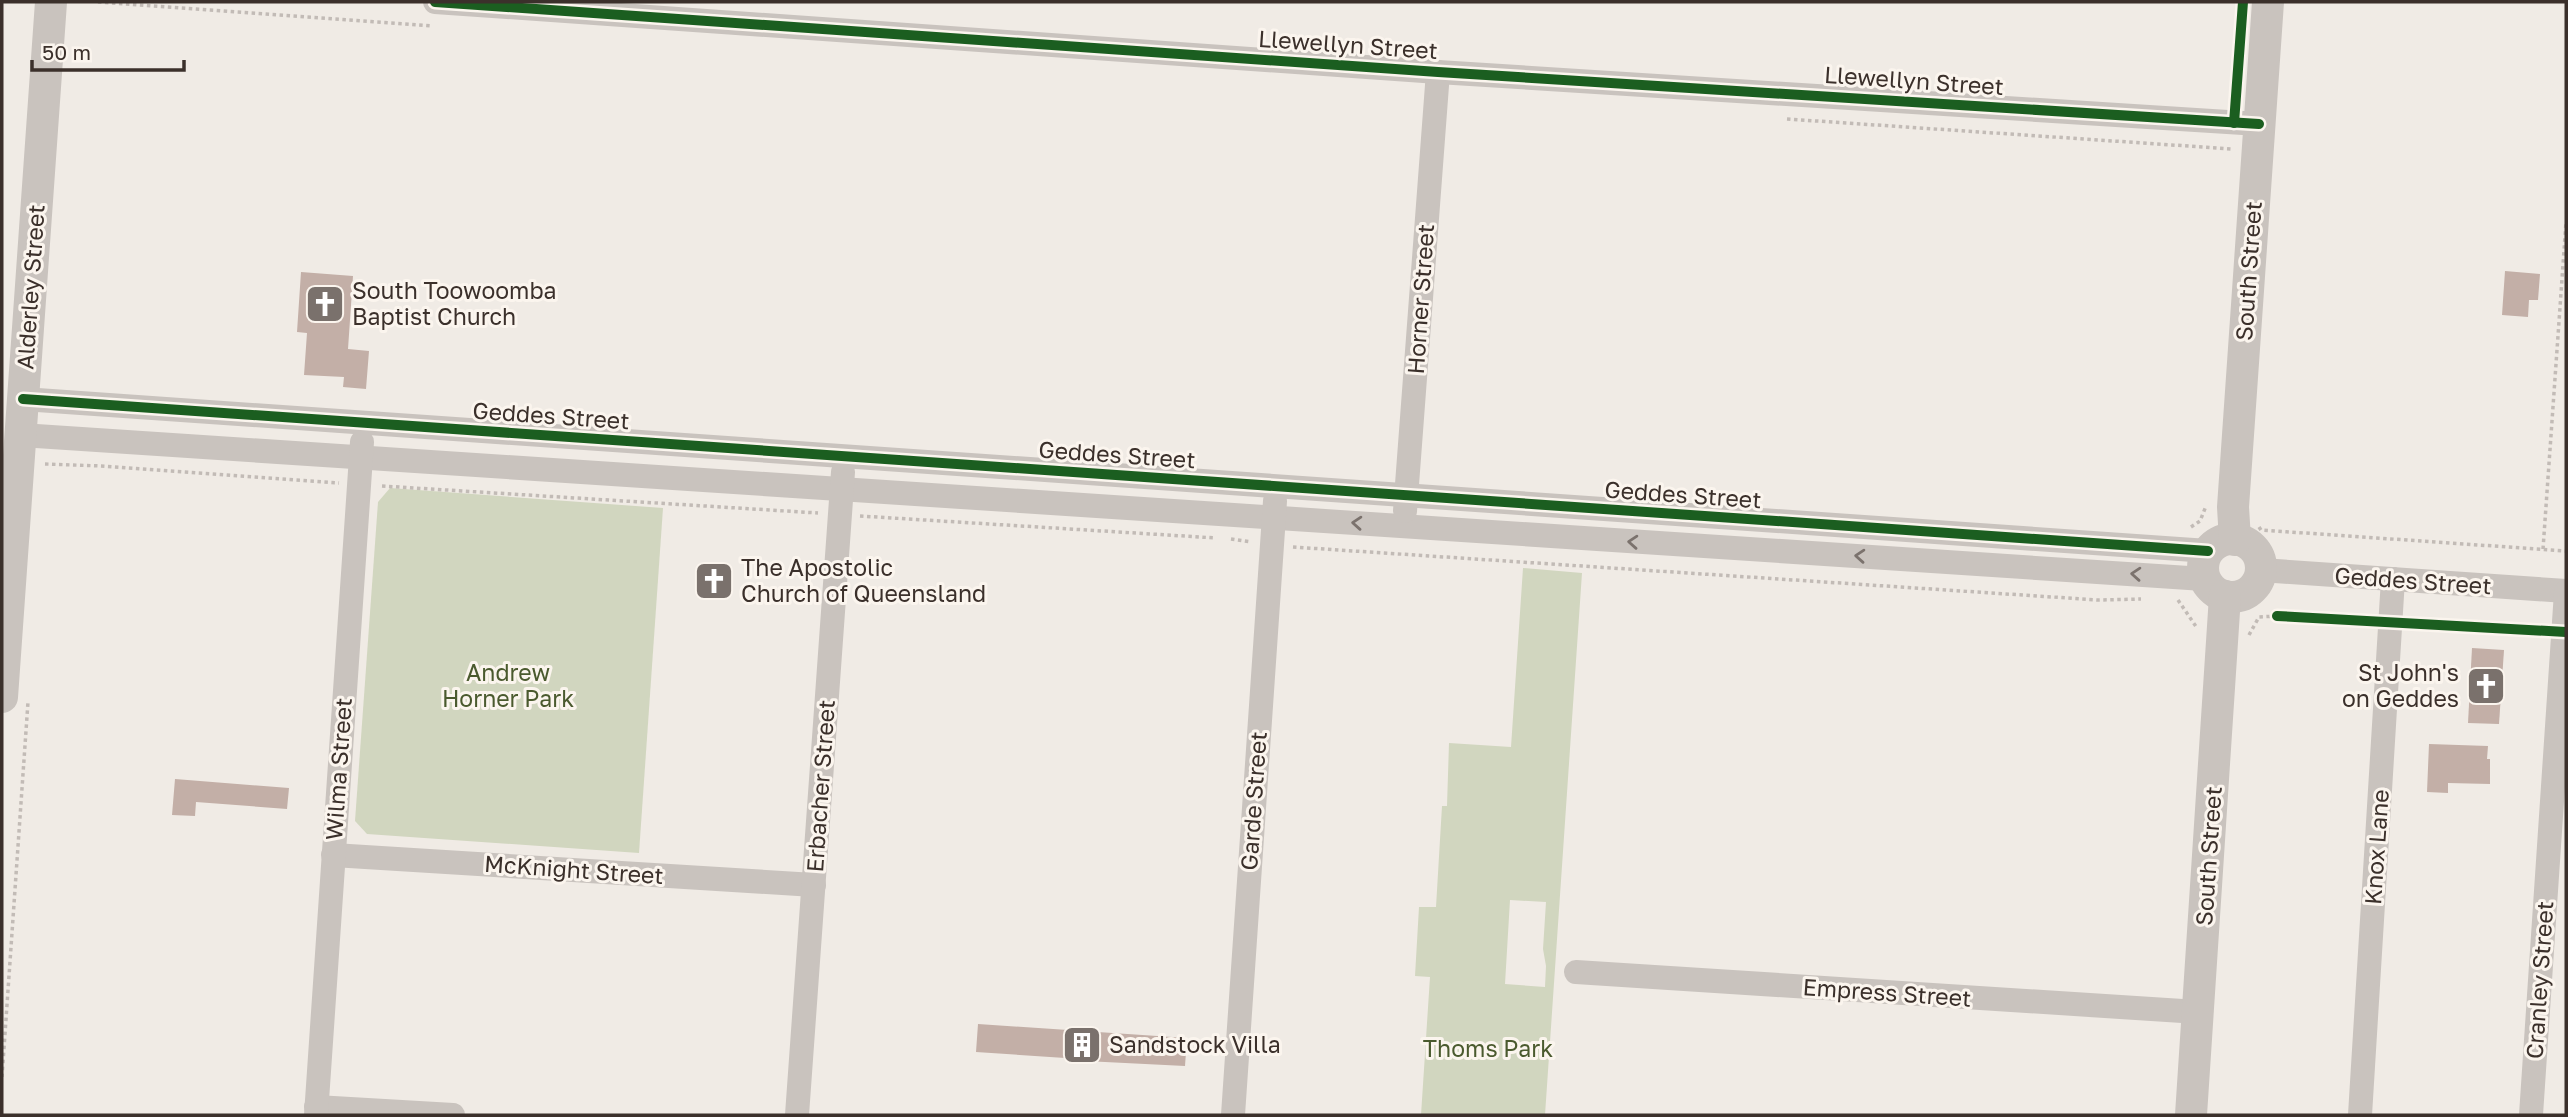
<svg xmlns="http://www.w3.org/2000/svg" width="2568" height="1117" viewBox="0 0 2568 1117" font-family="'Golos Text',sans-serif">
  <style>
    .green { fill: #d1d6bf; fill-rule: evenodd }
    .building { fill: #c3afa7 }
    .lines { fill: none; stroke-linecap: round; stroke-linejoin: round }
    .path { stroke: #c2bbb6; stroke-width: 3.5; stroke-dasharray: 3.5 3.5; stroke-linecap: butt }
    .minor { stroke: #c9c3be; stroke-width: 24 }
    .tertiary { stroke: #c9c3be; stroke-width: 32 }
    .cycleway-casing { stroke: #fbf5ee; stroke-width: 15 }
    .cycleway { stroke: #1b5e20; stroke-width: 10 }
    .oneway { stroke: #7b726d }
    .labels { text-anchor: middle; stroke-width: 6; stroke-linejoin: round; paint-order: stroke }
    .street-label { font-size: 23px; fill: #3b302b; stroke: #fbf5ee }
    .poi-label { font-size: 23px; fill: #3b302b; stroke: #fbf5ee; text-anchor: start }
    .park-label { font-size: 23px; fill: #4a5a2e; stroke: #fbf5ee }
  </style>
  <rect width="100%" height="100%" fill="#f0ebe5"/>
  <g class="green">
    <path d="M390 488 663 508 639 853 367 834 355 821 378 502Z"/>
    <path d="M1523 568 1582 573 1545 1115H1421L1430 977 1415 976 1419 907H1436L1442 806H1447L1449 743 1511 747ZM1510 900 1546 902 1543 949 1546 966 1545 987 1505 984Z"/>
  </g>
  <g class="building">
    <path d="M2505 271 2540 274 2538 300H2529L2528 317 2502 315Z"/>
    <path d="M301 272 353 276 348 349 369 351 366 389 343 387 344 377 304 375 307 333 297 332Z"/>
    <path d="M2472 648 2504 650 2499 724 2468 723Z"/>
    <path d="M2429 744 2488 746 2487 759H2490V784L2448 783V793L2427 792Z"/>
    <path d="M175 779 289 788 287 809 196 802 195 816 172 815Z"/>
    <path d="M978 1024 1187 1038 1185 1066 1065 1060V1058L976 1052Z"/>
  </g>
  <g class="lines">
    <g class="path">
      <path d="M98 2 432 26"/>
      <path d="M1787 119 2232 149"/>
      <path d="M45 464 101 466 339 483"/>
      <path d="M382 486 818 513"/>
      <path d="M860 516 1216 538"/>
      <path d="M2191 527 2200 521 2206 506"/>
      <path d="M2259 527 2261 530 2566 551"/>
      <path d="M1231 539 1251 542"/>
      <path d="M1293 547 2098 600 2141 599"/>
      <path d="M2543 549 2566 222"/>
      <path d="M2178 600 2197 628"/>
      <path d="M2249 635 2259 617 2277 616"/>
      <path d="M2 1077 28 702"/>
    </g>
    <g class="minor">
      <path d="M435 2 1438 72 2259 124"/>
      <path d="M23 399 2208 551"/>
      <path d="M21 435 2204 579"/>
      <path d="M1405 511 1438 72"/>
      <path d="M2261 570 2566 591"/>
      <path d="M333 855 814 885"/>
      <path d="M1576 972 2198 1012"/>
      <path d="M316 1107 453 1115"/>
      <path d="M316 1115 362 442"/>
      <path d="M797 1115 843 472"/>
      <path d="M1233 1115 1275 501"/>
      <path d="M2360 1115 2393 579"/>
      <path d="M2531 1115 2566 592"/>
    </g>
    <g class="tertiary">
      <circle cx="2232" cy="568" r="29"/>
      <path d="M2235 540 2233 507 2268 2"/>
      <path d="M2 697 51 2"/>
      <path d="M2191 1115 2225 596"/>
    </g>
    <g class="cycleway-casing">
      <g id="cycleway">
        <path d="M435 2 1438 72 2259 124"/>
        <path d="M2234 123 2243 2"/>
        <path d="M23 399 2208 551"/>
        <path d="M2277 616 2566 632"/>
      </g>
    </g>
    <use href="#cycleway" class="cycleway"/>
  </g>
  <defs><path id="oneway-chevron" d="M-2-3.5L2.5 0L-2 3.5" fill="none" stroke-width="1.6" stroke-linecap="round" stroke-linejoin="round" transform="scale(1.75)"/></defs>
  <g class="oneway">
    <use href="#oneway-chevron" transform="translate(1357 523) rotate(-176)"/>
    <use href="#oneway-chevron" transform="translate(1633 542) rotate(-176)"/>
    <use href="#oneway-chevron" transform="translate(1860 556) rotate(-176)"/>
    <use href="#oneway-chevron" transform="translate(2136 574) rotate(-176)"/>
  </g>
  <defs>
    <g id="church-square" transform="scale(2.0125)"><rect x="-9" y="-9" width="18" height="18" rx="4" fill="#7a716c" stroke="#fbf5ee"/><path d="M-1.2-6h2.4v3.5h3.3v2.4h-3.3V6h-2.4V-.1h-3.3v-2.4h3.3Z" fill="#fff"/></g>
    <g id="building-square" transform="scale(2.0125)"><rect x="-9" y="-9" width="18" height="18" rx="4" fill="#7a716c" stroke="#fbf5ee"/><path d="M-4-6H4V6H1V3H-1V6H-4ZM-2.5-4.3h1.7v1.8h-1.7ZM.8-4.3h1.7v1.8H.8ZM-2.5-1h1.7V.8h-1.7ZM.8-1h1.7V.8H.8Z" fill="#fff"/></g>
  </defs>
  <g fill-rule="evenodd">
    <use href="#church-square" x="325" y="304"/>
    <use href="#church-square" x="714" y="581"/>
    <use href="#church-square" x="2486" y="686"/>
    <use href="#building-square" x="1082" y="1045"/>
  </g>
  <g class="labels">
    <g class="street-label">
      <text transform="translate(1348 45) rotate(4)" y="8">Llewellyn Street</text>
      <text transform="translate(1914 81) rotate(4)" y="8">Llewellyn Street</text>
      <text transform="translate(2249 271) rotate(-86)" y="8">South Street</text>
      <text transform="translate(31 287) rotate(-86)" y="8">Alderley Street</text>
      <text transform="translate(1421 299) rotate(-86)" y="8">Horner Street</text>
      <text transform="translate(551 416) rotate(4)" y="8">Geddes Street</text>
      <text transform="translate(1117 455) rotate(4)" y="8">Geddes Street</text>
      <text transform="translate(1683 495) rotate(4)" y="8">Geddes Street</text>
      <text transform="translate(2413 581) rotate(4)" y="8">Geddes Street</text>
      <text transform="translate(339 769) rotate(-86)" y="8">Wilma Street</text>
      <text transform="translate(821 786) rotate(-86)" y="8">Erbacher Street</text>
      <text transform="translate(1254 801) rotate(-86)" y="8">Garde Street</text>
      <text transform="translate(2377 847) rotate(-86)" y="8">Knox Lane</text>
      <text transform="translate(2209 856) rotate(-86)" y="8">South Street</text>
      <text transform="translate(574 870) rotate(4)" y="8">McKnight Street</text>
      <text transform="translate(2540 980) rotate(-86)" y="8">Cranley Street</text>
      <text transform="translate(1887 993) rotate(4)" y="8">Empress Street</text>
    </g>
    <g class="poi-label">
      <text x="352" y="299">South Toowoomba<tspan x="352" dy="26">Baptist Church</tspan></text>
      <text x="741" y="576">The Apostolic<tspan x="741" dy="26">Church of Queensland</tspan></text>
      <text x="2459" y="681" text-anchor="end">St John's<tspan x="2459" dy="26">on Geddes</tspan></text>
      <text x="1109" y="1053">Sandstock Villa</text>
    </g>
    <g class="park-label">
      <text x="508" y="681">Andrew<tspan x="508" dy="26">Horner Park</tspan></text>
      <text x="1488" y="1057">Thoms Park</text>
    </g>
  </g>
  <rect width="2568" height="1117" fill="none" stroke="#3b302b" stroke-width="7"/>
  <path d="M32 60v10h152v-10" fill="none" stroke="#3b302b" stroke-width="3.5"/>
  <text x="42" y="60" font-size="21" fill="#3b302b" stroke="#fbf5ee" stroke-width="5" paint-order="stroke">50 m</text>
</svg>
